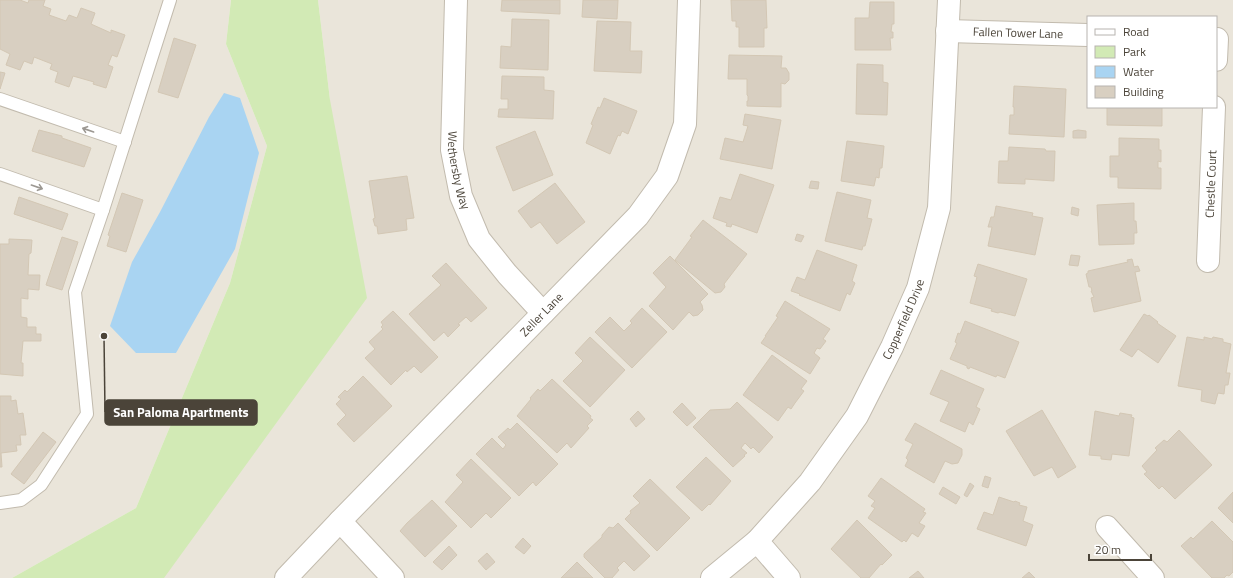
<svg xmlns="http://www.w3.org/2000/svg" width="1233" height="578" viewBox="0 0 1233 578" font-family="'Titillium Web',sans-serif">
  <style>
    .residential { fill: #eae5da; fill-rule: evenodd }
    .green { fill: #d2eab5 }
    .water { fill: #a9d4f2 }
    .building { fill: #d8cfc1; stroke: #d3c7b4 }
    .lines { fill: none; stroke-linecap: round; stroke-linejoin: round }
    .lane-casing { stroke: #c2bbae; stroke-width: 14 }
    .street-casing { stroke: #c2bbae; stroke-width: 24 }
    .lane { stroke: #fff; stroke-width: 12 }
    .street { stroke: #fff; stroke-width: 22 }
    .oneway { stroke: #9c9892 }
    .labels { text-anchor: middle; stroke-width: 3.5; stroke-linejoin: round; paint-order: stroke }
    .street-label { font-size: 12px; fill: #4b4439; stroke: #fff }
    .leader { fill: none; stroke: #4b4439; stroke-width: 1.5 }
    .callout-dot { fill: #4b4439; stroke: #fff; stroke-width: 1.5 }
    .callout { fill: #4b4439; stroke: #4b4439; stroke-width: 1.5 }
    .callout-label { font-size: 13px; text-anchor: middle; font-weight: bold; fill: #fff }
  </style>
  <rect width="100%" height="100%" fill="#f6f3ec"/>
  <g class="residential">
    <path d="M0 0H231L226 44 267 146 230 283 136 508 12 578H0Z"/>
    <path d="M318 0H1233V578H72L287 408 330 100ZM1088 17H1216V107H1088Z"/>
  </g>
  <path class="green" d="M231 0H318L330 100 367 298 164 578H12L136 508 230 283 267 146 226 44Z"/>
  <path class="water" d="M224 93 240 98 259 153 235 249 176 353H136L110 326 132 262 160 212 209 117Z"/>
  <g class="building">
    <path d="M0 0H20L28 3 29 0H45L43 6 51 9 49 15 66 21 69 15 77 18 81 8 95 13 91 24 111 33V30L125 35 117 57 112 55 108 65 113 67 106 88 93 84 94 82 73 76 69 87 55 82 58 72 50 69 52 64 34 57 32 64 24 61 20 70 6 65 10 54 0 49Z"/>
    <path d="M502 0H560V14L501 11Z"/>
    <path d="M583 0H618L617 19 582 17Z"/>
    <path d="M731 0H766L767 28H764V47H739V27H736V21H732Z"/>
    <path d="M870 2H894V24H892L891 32H893V38H890L891 50H855V18H869Z"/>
    <path d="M512 19 549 20 548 70 500 68 501 46 511 47Z"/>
    <path d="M597 21 631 22 630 51H642L641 73 594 71Z"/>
    <path d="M174 38 196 45 178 98 158 92Z"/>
    <path d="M729 55 782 56 781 68H786L789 73V80L785 84 781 83V107L747 106V101H748V96L747 95V79H728Z"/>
    <path d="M857 64 883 65V82L888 83 887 115 856 114Z"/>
    <path d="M0 72 5 73 0 89Z"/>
    <path d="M502 76 544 77V90L554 91 553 119 498 117 499 109H508V99H501Z"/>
    <path d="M1014 86 1066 89 1064 137 1009 134 1010 115H1014V107H1013Z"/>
    <path d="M604 98 637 111 628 134 622 131 620 136 618 135 610 154 586 143 593 125 591 124 598 107 600 108Z"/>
    <path d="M1107 107H1162V126L1107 125Z"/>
    <path d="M745 114 781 120 772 169 720 159 725 138 743 142 748 126 743 125Z"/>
    <path d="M39 130 62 136V138L91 148 84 167 32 151Z"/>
    <path d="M1078 130 1086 131V138H1073V131Z"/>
    <path d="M535 131 553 175 513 191 496 147Z"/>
    <path d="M1119 138 1159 139V150H1161V162L1158 161V168H1161V189L1118 188V177H1110V156H1119Z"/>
    <path d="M847 141 884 146 882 168H880L879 178 876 177 874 186 841 181Z"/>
    <path d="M1009 147 1045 149 1046 151H1055L1054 181 1025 179V184L998 183 999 161H1008Z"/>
    <path d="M740 174 774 185 757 233 732 224 731 227 726 226 727 223 713 218 720 197 731 200Z"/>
    <path d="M407 176 414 218 406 219 407 230 378 234 377 226H375L373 219 375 218 369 181Z"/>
    <path d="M811 181 819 182 818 189 809 188Z"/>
    <path d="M555 183 585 222 557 244 540 222 531 228 518 211Z"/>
    <path d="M837 192 871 200 867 218 872 219 865 246H863L862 250 825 241Z"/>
    <path d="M122 193 143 200 126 252 107 246 110 236 108 235Z"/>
    <path d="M19 197 68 214 62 230 14 214Z"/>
    <path d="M1134 203V221H1136L1137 233H1134V244L1099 245 1097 205Z"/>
    <path d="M996 206 1033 213 1032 216 1043 218 1035 255 988 246 992 227H988L991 217H994Z"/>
    <path d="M1072 207 1079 209 1078 216 1071 214Z"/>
    <path d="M703 220 747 254 724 284 725 287 721 292 715 293 675 260 692 237 690 236Z"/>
    <path d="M797 234 804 236 801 242 795 240Z"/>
    <path d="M62 237 78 242 62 290 46 285Z"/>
    <path d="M9 239 32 240 31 253 29 254 28 275H40L39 290 28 289V299L21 298V317L27 318V327H36V334H41V341H23L21 363H23V376L0 374V244H9Z"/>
    <path d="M817 250 857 265 852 281 855 283 850 295 847 293 840 311 799 295 800 294 791 291 797 277 805 280Z"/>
    <path d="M1071 255 1080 256 1078 266 1069 265Z"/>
    <path d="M670 256 708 294 700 302 702 305 703 310 698 315 693 316 689 312 673 330 649 306 666 287 653 273Z"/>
    <path d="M1132 259 1134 267 1138 266 1140 271 1135 272 1141 301 1094 312 1091 298 1094 297 1091 291H1092L1091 287H1089L1086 274 1088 273V271L1128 262 1127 260Z"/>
    <path d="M446 263 487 308 471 322 466 317 458 324 460 325 448 337 444 332 434 341 409 314 441 285 432 276Z"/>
    <path d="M978 264 1027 279 1015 316 1000 312 998 313 991 311 992 309 970 303 977 277 974 276Z"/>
    <path d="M785 301 830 329 823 339 826 341 820 349 817 348 814 353 820 358 810 374 761 343 766 336H765L778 317 776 316Z"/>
    <path d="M642 308 667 332 632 368 595 332 610 317 624 331 632 323 630 321Z"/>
    <path d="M393 311 438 357 421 373 414 366 407 372 406 370 391 385 365 358 375 349 369 342 383 329 381 327 383 325 381 322Z"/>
    <path d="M1144 314 1148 316 1149 315 1158 322 1157 323 1176 336 1158 363 1138 349 1132 357 1120 350Z"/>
    <path d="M965 321 1019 342 1005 378 997 375 996 377 970 367 969 369 967 368V366L950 359 957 343 955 342 958 333 960 334Z"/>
    <path d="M590 337 625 370 590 407 563 381 583 361 575 353Z"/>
    <path d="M1187 337 1204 340V337L1212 339 1213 337 1223 339V342L1231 344 1226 373H1230L1228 385H1225L1224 394 1218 393 1215 404 1201 401 1202 390 1178 386Z"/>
    <path d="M772 355 807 381 801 389 804 391 795 403 791 409 788 407 778 421 743 395Z"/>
    <path d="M941 370 984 389 976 407 980 409 973 425 969 422 965 432 940 421 949 402 930 394Z"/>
    <path d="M363 376 392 406 354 442 337 424 346 415 336 404 341 399 338 397 345 390 347 392Z"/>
    <path d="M552 379 591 416 590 418 593 420 587 426 589 428 571 448 567 443 557 453 517 416 531 399 530 398 538 389 540 391Z"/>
    <path d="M0 396H11V401L16 400 18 414 23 413 26 435H20L21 445H16L17 451 1 453 2 467H0Z"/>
    <path d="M737 402 773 437 759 453 753 447 751 449 745 443 741 448 747 453 744 455 745 456 733 467 693 427 710 410 730 409Z"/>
    <path d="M682 403 696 418 687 426 673 412Z"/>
    <path d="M1042 410 1076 467 1058 478 1052 467 1034 476 1006 431Z"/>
    <path d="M638 411 645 419 636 427 630 419Z"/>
    <path d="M1095 411 1119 416 1120 413 1132 415 1131 417 1134 418 1129 456 1112 454 1111 460 1101 459V456L1089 455Z"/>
    <path d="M517 423 558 464 536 486 533 482 519 496 476 454 492 438 503 449 506 445 498 437 508 428 510 430Z"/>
    <path d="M915 423 962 449V455L958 463 952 464 945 461 934 483 905 466 908 460 906 458 913 444 905 440Z"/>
    <path d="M1179 430 1212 465 1175 499 1162 486 1159 489 1144 474 1147 472 1142 466 1157 450 1155 448 1164 440 1167 442Z"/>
    <path d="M43 432 56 442 24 484 11 474Z"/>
    <path d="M706 457 731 481 710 505 709 504 702 511 676 487Z"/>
    <path d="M471 459 511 498 491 518 486 513 471 528 445 502 463 482 456 475Z"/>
    <path d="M985 476 991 478 988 488 982 486Z"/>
    <path d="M881 478 925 509 923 512 926 513 919 523 925 526 918 537 912 533 906 542 904 540 902 542 868 518 875 508 871 506 875 501 868 496Z"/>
    <path d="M650 479 690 518 657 551 625 519 631 513 630 511 640 503 633 496Z"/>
    <path d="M970 483 974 486 967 497 964 495Z"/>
    <path d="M943 487 960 497 956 504 939 494Z"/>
    <path d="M1233 492V523L1218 508Z"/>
    <path d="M999 497 1014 502 1015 501 1020 503 1019 505 1027 507 1023 521 1033 525 1026 546 977 529 984 512 993 515Z"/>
    <path d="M432 500 457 526 425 557 400 531 407 523Z"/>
    <path d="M857 520 892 555 882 565 881 564 869 578H861L831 549Z"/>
    <path d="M1212 521 1233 542V572L1229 576 1227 575 1224 578H1212L1181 546 1191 537 1193 539Z"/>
    <path d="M618 523 650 556 634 571 624 561 617 568 619 570 612 578H605L584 557V554L602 537V535L609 527 613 528Z"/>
    <path d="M523 538 531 546 524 554 515 547Z"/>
    <path d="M449 546 457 555 442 570 433 562Z"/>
    <path d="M487 553 495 562 486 570 478 561Z"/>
    <path d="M577 562 593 578H561Z"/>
    <path d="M918 571 924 578H909Z"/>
    <path d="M1029 572 1035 578H1022Z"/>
  </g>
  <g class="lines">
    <g class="lane-casing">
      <g id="lane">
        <path d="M0 99 125 142"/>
        <path d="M0 174 103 210"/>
        <path d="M0 503 21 500 41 485 87 414 75 292 103 210 170 0"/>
      </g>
    </g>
    <g class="street-casing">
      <g id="street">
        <path id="s1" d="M456 0 452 150 461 196 479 239 507 274 543 313"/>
        <path id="s2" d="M947 31 1088 35"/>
        <path d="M1216 60 1217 39"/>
        <path id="s3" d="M1208 261 1214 107"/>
        <path d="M340 521 393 578"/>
        <path d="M1107 527 1153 578"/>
        <path d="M757 541 789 578"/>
        <path id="s4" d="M286 578 340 521 638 216 667 176 685 124 689 0"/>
        <path id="s5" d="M712 578 757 541 810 482 857 416 892 347 918 288 939 208 949 0"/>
      </g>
    </g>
    <use href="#lane" class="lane"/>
    <use href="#street" class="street"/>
  </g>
  <defs><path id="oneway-shaft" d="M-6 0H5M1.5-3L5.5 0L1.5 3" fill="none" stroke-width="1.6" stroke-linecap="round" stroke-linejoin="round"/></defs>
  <g class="oneway">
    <use href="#oneway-shaft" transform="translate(88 130) rotate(-161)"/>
    <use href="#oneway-shaft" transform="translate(37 187) rotate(19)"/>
  </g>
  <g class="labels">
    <g class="street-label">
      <text dy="4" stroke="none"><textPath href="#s2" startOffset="71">Fallen Tower Lane</textPath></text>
      <text dy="4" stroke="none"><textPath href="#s1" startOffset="171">Wethersby Way</textPath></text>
      <text dy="4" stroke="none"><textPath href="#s3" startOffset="77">Chestle Court</textPath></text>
      <text dy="4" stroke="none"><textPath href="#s4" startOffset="367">Zeller Lane</textPath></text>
      <text dy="4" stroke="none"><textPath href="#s5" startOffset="326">Copperfield Drive</textPath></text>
    </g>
  </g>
  <path class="leader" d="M104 336L105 412"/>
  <circle class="callout-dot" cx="104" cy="336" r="4"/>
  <rect class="callout" x="105" y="400" width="152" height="25" rx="4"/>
  <g class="callout-label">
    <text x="181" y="417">San Paloma Apartments</text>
  </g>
  <rect x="1087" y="16" width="130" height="92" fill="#ffffff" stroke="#b7b4b0"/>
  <rect x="1095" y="29" width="20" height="6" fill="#ffffff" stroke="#b7b4b0"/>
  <text x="1123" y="36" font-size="12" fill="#4b4439">Road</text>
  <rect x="1095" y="46" width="20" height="12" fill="#d2eab5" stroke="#b7b4b0"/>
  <text x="1123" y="56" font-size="12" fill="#4b4439">Park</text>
  <rect x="1095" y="66" width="20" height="12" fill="#a9d4f2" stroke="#b7b4b0"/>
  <text x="1123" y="76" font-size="12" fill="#4b4439">Water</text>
  <rect x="1095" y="86" width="20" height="12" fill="#d8cfc1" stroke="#b7b4b0"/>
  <text x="1123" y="96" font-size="12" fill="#4b4439">Building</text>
  <path d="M1089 554v6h62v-6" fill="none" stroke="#4b4439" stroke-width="2"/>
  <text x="1095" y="554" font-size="12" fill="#4b4439" stroke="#ffffff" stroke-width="3" paint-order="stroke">20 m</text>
</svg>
